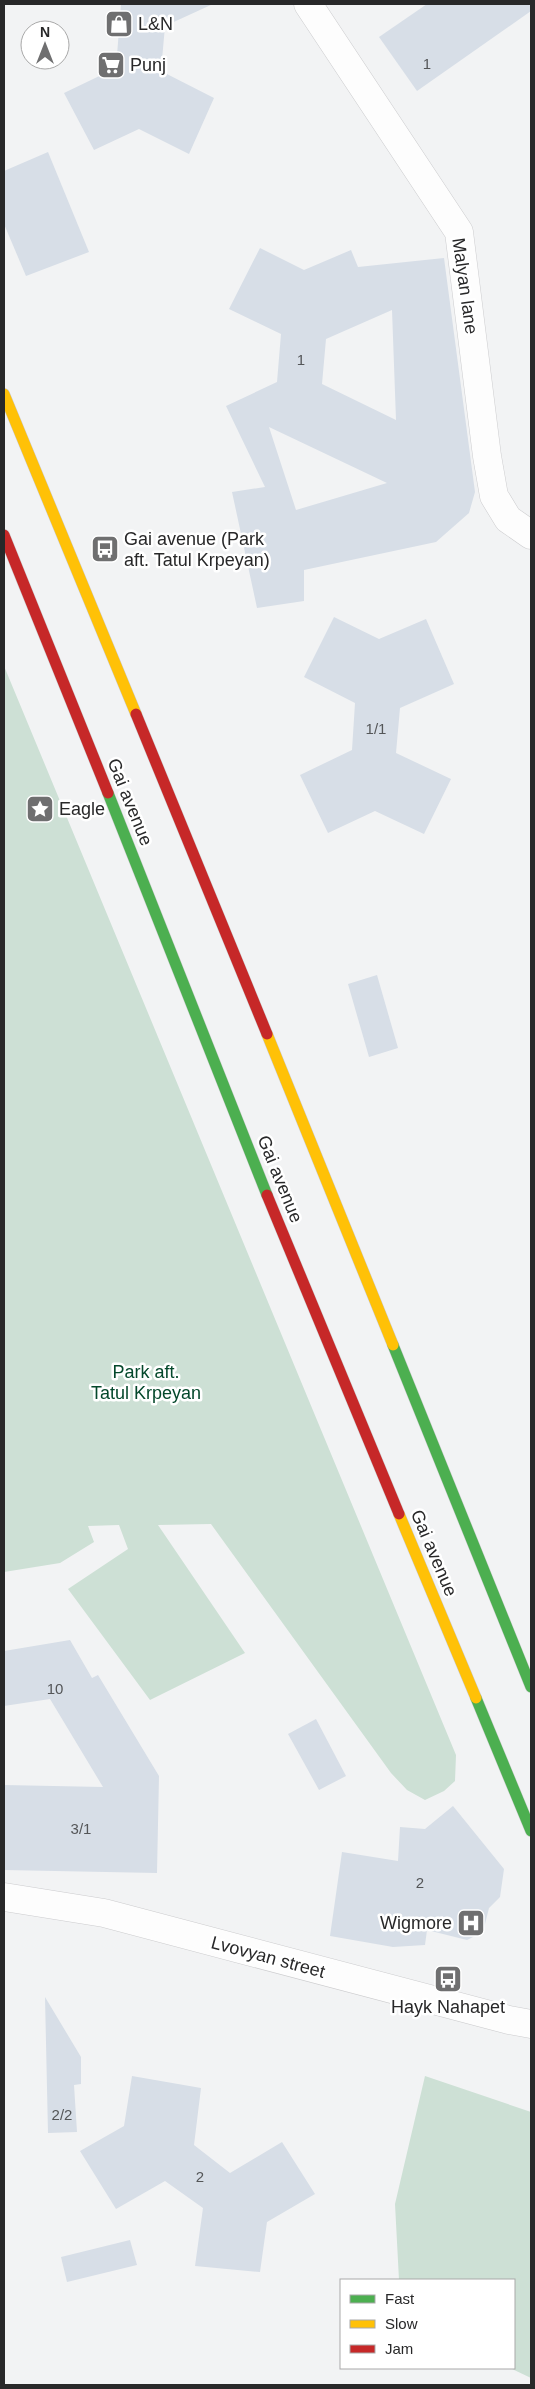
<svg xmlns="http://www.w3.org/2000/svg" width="535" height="2389" viewBox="0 0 535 2389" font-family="Helvetica,sans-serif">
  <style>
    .green { fill: #cde0d5 }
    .building { fill: #d7dee7; fill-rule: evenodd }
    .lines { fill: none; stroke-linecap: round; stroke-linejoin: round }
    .street-casing { stroke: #ccccce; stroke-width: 29 }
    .fast-casing { stroke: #ccccce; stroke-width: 12 }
    .slow-casing { stroke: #ccccce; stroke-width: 12 }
    .jam-casing { stroke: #ccccce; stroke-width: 12 }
    .street { stroke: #fdfdfd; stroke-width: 28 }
    .fast { stroke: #4caf50; stroke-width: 11 }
    .slow { stroke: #ffc107; stroke-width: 11 }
    .jam { stroke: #c62828; stroke-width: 11 }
    .labels { text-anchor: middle; stroke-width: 5; stroke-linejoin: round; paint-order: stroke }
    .number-label { font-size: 15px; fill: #545658 }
    .poi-label { font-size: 18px; fill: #282829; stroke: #fff; text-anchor: start }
    .street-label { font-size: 18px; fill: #282829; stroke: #fff }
    .park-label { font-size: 18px; fill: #04482b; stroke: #fff }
  </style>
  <rect width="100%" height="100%" fill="#f2f3f4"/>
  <g class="green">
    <path d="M4 666 456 1755 455 1781 444 1791 425 1800 407 1790 391 1773 211 1524 158 1525 245 1653 150 1700 68 1589 128 1549 119 1525 88 1526 94 1542 60 1563 4 1572Z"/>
    <path d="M425 2076 531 2112V2378L510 2368H514V2280H399L395 2204Z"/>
  </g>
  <g class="building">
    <path d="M121 4H213L165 26 161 71 214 98 189 154 139 129 94 150 64 93 116 68Z"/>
    <path d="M427 4H531V11L417 91 379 37Z"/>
    <path d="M48 152 89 252 26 276 4 224V171Z"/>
    <path d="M260 248 304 270 351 250 358 267 444 258 475 492 469 513 436 542 304 570V601L257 608 232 492 265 487 226 406 277 382 281 334 229 309ZM392 310 396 420 322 384 326 339ZM269 427 387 483 296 510Z"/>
    <path d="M334 617 379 639 426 619 454 684 400 708 396 753 451 779 424 834 375 811 328 833 300 775 352 750 355 703 304 677Z"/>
    <path d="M377 975 398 1048 369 1057 348 984Z"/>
    <path d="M70 1640 92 1678 98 1675 159 1776 157 1873 4 1870V1785L103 1787 50 1699 4 1706V1651Z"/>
    <path d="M316 1719 346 1776 319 1790 288 1734Z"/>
    <path d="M453 1806 504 1869 500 1897 489 1908 483 1932 467 1940 427 1930 425 1945 393 1947 330 1936 342 1852 398 1861 400 1827 425 1829Z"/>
    <path d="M45 1997 81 2057V2084L74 2085 77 2132 48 2133Z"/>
    <path d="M132 2076 201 2088 194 2145 230 2173 282 2142 315 2194 267 2222 260 2272 195 2266 203 2208 165 2181 116 2209 80 2151 124 2126Z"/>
    <path d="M130 2240 137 2265 67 2282 61 2257Z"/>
  </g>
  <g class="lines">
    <g class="street-casing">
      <g id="street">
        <path d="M308 4 459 232 487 456 494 496 508 519 531 535"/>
        <path d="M4 1897 104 1913 509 2020 531 2024"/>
      </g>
    </g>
    <g class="fast-casing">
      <g id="fast">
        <path d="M108 793 267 1195"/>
        <path d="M393 1345 531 1687"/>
        <path d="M476 1698 531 1831"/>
      </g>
    </g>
    <g class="slow-casing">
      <g id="slow">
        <path d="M4 394 136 714"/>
        <path d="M267 1034 393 1345"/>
        <path d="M399 1514 476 1698"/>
      </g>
    </g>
    <g class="jam-casing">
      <g id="jam">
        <path d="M4 535 108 793"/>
        <path d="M136 714 267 1034"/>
        <path d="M267 1195 399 1514"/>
      </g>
    </g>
    <use href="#street" class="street"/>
    <use href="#fast" class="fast"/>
    <use href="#slow" class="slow"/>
    <use href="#jam" class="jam"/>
  </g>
  <defs>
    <g id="shop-square" transform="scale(1.4375)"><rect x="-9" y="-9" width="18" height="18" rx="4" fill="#6f6f70" stroke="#fff"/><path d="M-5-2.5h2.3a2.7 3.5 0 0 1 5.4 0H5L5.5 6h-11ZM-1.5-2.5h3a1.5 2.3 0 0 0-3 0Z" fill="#fff"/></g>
    <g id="supermarket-square" transform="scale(1.4375)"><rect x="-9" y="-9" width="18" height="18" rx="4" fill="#6f6f70" stroke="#fff"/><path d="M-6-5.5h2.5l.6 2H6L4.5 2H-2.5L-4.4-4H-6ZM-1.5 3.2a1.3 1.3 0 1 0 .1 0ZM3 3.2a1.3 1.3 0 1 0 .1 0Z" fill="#fff"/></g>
    <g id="bus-square" transform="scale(1.4375)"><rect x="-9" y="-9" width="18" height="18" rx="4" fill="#6f6f70" stroke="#fff"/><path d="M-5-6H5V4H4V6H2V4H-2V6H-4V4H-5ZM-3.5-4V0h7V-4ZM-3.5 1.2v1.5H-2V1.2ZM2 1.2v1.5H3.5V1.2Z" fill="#fff"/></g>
    <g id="sight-square" transform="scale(1.4375)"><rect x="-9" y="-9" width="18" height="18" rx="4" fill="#6f6f70" stroke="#fff"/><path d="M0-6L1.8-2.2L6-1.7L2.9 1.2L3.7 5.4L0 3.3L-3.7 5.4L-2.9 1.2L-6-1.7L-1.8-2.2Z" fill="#fff"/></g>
    <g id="hospital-square" transform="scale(1.4375)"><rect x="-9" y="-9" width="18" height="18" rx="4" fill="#6f6f70" stroke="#fff"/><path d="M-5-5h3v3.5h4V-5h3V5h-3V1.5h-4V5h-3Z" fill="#fff"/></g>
  </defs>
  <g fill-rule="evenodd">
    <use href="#shop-square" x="119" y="24"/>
    <use href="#supermarket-square" x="111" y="65"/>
    <use href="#bus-square" x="105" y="549"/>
    <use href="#sight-square" x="40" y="809"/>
    <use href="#hospital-square" x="471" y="1923"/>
    <use href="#bus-square" x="448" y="1979"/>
  </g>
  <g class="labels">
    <g class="number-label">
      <text x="427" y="69">1</text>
      <text x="301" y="365">1</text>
      <text x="376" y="734">1/1</text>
      <text x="55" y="1694">10</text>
      <text x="81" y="1834">3/1</text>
      <text x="420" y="1888">2</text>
      <text x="62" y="2120">2/2</text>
      <text x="200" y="2182">2</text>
    </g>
    <g class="poi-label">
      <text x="138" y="30">L&amp;N</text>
      <text x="130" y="71">Punj</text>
      <text x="124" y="545">Gai avenue (Park<tspan x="124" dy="21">aft. Tatul Krpeyan)</tspan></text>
      <text x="59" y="815">Eagle</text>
      <text x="452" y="1929" text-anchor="end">Wigmore</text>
      <text x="448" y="2013" text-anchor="middle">Hayk Nahapet</text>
    </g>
    <g class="street-label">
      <text transform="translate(465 286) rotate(82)" y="6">Malyan lane</text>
      <text transform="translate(130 802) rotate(68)" y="6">Gai avenue</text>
      <text transform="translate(280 1179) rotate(68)" y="6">Gai avenue</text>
      <text transform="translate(434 1553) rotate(67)" y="6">Gai avenue</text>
      <text transform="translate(268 1957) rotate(15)" y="6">Lvovyan street</text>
    </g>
    <g class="park-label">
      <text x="146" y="1378">Park aft.<tspan x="146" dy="21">Tatul Krpeyan</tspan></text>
    </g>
  </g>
  <rect width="535" height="2389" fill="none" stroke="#282829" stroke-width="10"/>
  <rect x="340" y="2279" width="175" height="90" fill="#ffffff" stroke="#a9a9a9"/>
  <rect x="350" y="2295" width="25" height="8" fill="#4caf50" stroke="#a9a9a9"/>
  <text x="385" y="2304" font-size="15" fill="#282829">Fast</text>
  <rect x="350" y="2320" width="25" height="8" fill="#ffc107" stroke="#a9a9a9"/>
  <text x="385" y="2329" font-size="15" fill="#282829">Slow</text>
  <rect x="350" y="2345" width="25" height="8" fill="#c62828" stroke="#a9a9a9"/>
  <text x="385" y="2354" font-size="15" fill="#282829">Jam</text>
  <g transform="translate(45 45)"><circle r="24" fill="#ffffff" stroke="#a9a9a9"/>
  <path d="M0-4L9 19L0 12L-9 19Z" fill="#6f6f70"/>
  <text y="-8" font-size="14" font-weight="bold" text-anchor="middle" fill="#282829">N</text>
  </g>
</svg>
